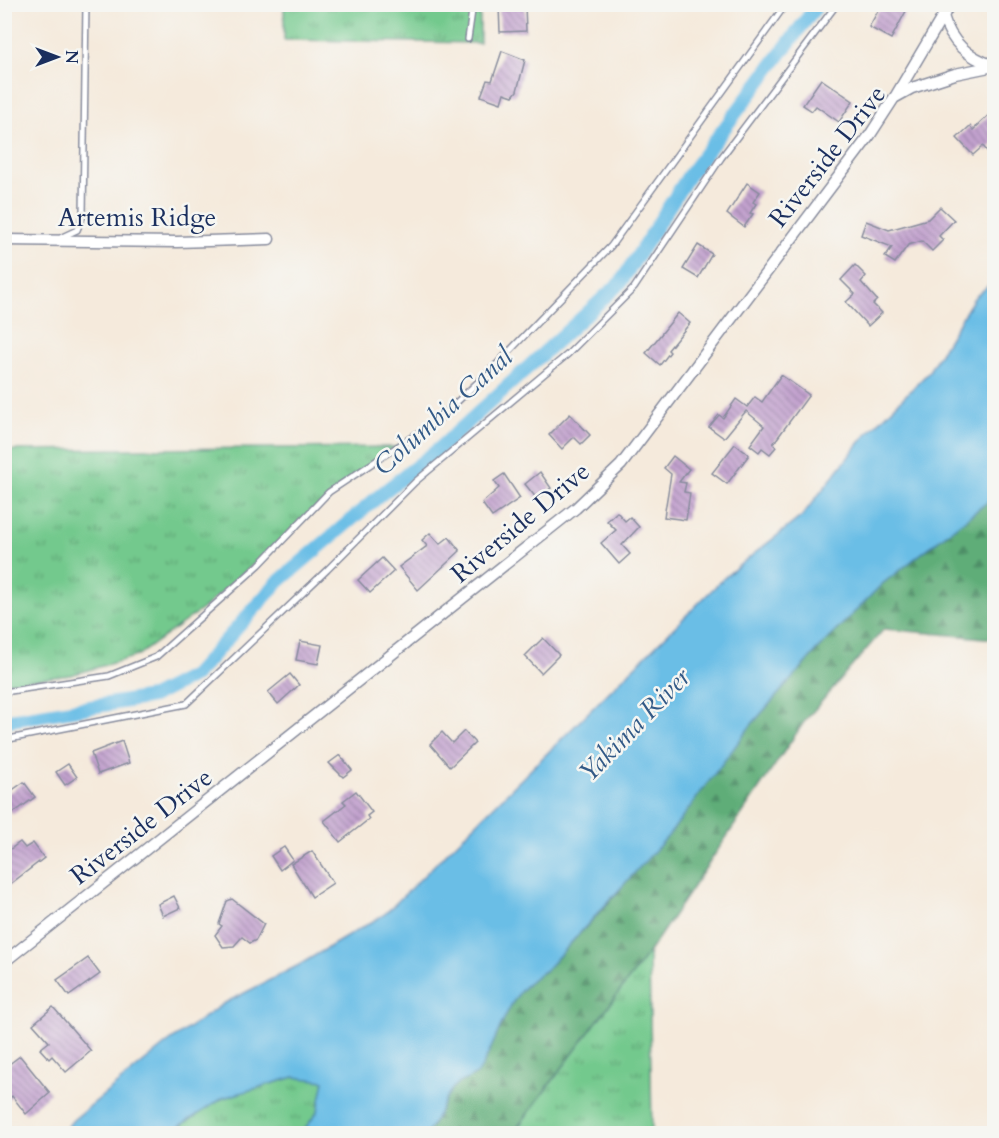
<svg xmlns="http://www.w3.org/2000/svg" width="999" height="1138" viewBox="0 0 999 1138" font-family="Cardo,serif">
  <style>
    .grass { fill: url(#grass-tufts); stroke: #477c76; stroke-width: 1.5 }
    .forest { fill: url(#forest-firs); stroke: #3c6e6b; stroke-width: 1.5 }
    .water { fill: #6abee6; stroke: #4276a2; stroke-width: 1.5 }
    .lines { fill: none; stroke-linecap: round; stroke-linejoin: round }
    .canal { stroke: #6abee6; stroke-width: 14 }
    .building { fill: url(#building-back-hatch) }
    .lane-casing { stroke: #888c9d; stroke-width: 8 }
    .street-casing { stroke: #888c9d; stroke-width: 13 }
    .lane { stroke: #fff; stroke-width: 5 }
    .street { stroke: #fff; stroke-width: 10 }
    .labels { text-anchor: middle; stroke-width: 5; stroke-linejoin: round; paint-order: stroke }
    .street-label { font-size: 26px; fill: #1b2f5e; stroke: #f6f6f2 }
    .water-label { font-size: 27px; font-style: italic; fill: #335a87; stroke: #f6f6f2 }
  </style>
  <defs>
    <pattern id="grass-tufts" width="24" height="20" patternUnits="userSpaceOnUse" patternTransform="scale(1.5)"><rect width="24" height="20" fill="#73c98d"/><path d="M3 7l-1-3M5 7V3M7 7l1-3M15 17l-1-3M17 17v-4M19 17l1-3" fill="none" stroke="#5ea476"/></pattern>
    <pattern id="forest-firs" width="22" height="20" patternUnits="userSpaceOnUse" patternTransform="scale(1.5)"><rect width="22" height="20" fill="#5ead78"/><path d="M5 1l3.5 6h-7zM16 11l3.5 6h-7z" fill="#4d8d66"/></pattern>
    <pattern id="building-back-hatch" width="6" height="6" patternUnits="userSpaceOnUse" patternTransform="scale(1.5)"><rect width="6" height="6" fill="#c2a1ce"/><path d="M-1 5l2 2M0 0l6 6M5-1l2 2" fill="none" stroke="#9d84aa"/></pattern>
  </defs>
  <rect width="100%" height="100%" fill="#f6f6f2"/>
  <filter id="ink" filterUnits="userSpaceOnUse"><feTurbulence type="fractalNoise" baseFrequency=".0167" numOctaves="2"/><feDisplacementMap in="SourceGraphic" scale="12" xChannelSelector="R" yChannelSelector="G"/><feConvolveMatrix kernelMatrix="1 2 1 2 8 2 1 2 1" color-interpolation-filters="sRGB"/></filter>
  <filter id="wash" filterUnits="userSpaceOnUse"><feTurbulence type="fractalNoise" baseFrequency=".008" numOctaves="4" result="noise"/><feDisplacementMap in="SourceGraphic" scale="24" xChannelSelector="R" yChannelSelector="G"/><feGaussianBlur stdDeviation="1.35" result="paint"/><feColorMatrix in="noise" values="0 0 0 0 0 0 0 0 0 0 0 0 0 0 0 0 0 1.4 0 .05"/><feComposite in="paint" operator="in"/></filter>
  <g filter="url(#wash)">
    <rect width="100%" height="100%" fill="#f5eadc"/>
    <g class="grass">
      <path d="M284 5H480V43L284 40Z"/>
      <path d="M398 447 351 478 205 607 137 656 71 675 5 683 4 450Z"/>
      <path d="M649 952 652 1133 513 1134Z"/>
      <path d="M294 1077 325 1080 318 1111 302 1133 169 1134 223 1098Z"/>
    </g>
    <path class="forest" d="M994 491V639L884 629 804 722 649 952 513 1133 427 1134C437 1120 442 1102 452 1089 460 1079 474 1080 481 1068 501 1033 507 991 546 970L613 898 751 725 816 651 882 584 990 500Z"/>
    <path class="water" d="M994 281V491L990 500 882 584 816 651 751 725 669 835 546 970C507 991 501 1033 481 1068 474 1080 460 1079 452 1089 442 1102 437 1120 427 1133H302L318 1111 324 1081 294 1077 223 1098 169 1133H62L73 1120 166 1044 223 1004 299 965 385 914 726 576 802 516 865 436 928 373 974 298Z"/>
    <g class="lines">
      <path class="canal" d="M4 721 152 697 195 675 277 583 385 491 440 448 621 282 689 175 818 4"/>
    </g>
    <g id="blocks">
      <g class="building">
        <path d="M882 4H894L906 11 891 39 869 27Z"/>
        <path d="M525 5 526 31 500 32 499 6Z"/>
        <path d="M502 51 525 60 517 91 513 96 504 93 501 103 481 96 487 80 492 81Z"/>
        <path d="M821 79 853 101 839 122 816 106 812 111 803 105Z"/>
        <path d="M994 110V143L987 151 983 146 973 155 957 138 970 126 973 130Z"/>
        <path d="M747 183 760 192 753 202 756 204 750 213 753 214 744 227 727 214Z"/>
        <path d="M940 207 954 220 939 236 943 240 932 251 922 241 908 245 895 263 885 257 892 247 861 235 866 221 889 230 928 219Z"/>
        <path d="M698 245 712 254 698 278 683 269Z"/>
        <path d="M855 265 866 276 861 282 877 300 873 304 882 313 868 326 846 302 855 294 841 280Z"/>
        <path d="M678 313 690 323 668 350 670 352 660 365 646 353Z"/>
        <path d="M781 375 809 395 773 444 776 447 770 454 762 448 759 452 750 445 764 426 746 411 724 438 709 427 719 415 723 418 736 399 747 407 755 397 762 402Z"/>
        <path d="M570 414 590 435 581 444 574 437 562 449 549 435Z"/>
        <path d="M735 444 749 455 727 484 712 473Z"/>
        <path d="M673 456 689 469 679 482 686 483 684 492 690 493 686 520 664 517 671 474 664 468Z"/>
        <path d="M540 472 551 488 537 499 525 484Z"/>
        <path d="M504 474 520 498 492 517 482 503 499 488 494 481Z"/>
        <path d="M617 512 625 521 630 517 639 527 622 545 630 554 619 564 601 543 616 530 607 521Z"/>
        <path d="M430 533 440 544 449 537 460 551 418 590 399 567 427 546 422 540Z"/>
        <path d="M382 558 394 571 370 593 358 580Z"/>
        <path d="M543 638 559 655 541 673 525 656Z"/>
        <path d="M300 641 322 645 318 664 296 660Z"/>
        <path d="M290 674 299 685 278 704 268 692Z"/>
        <path d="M464 731 475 743 450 767 430 744 442 732 452 743Z"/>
        <path d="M122 741 129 763 98 774 91 753Z"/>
        <path d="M340 755 352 770 343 777 329 763Z"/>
        <path d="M68 764 77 777 65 785 56 772Z"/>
        <path d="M24 782 35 797 12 814 4 804V796Z"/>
        <path d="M356 791 372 812 367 816 369 819 340 842 324 821 346 804 343 801Z"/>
        <path d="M20 842 25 848 33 843 44 858 9 885 4 879V854Z"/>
        <path d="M284 847 293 860 280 870 271 856Z"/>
        <path d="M312 851 333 883 312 897 291 864Z"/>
        <path d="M174 896 180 908 163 916 158 904Z"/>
        <path d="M232 899 264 924 256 940 250 943 242 937 234 946 223 947 215 935 222 926 219 924 227 901Z"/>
        <path d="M88 958 100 974 69 996 57 980Z"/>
        <path d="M53 1007 91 1051 66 1072 52 1056 49 1059 40 1049 49 1042 33 1024Z"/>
        <path d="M20 1056 50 1093 26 1114 12 1096 4 1103V1086L9 1082 4 1077V1068Z"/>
      </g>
    </g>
  </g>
  <g filter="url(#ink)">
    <use href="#blocks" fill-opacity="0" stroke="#888c9d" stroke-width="1.5"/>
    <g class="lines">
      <g class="lane-casing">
        <g id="lane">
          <path d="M468 39 473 4"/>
          <path d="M62 237 77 230 83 215 86 4"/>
          <path d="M4 692 109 676 156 657 259 565 329 492 439 419 497 364 611 246 786 4"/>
          <path d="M4 740 186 704 327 570 415 482 568 354 634 288 721 158 837 4"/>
        </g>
      </g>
      <g class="street-casing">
        <g id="street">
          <path d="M943 16C951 43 968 57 994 66"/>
          <path d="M895 97 950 4"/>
          <path d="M4 240 177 242 269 239"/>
          <path d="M4 962 576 508 621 465 643 436 870 135 894 98 912 88 955 74 994 66"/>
        </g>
      </g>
      <use href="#lane" class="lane"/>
      <use href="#street" class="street"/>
    </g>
  </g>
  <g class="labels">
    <g class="street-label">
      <text transform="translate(827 156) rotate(-52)" y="9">Riverside Drive</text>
      <text x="137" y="226">Artemis Ridge</text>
      <text transform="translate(520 522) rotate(-40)" y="9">Riverside Drive</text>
      <text transform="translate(141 826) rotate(-38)" y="9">Riverside Drive</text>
    </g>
    <g class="water-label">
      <text transform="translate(443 411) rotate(-42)" y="9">Columbia Canal</text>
      <text transform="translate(634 725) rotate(-46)" y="9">Yakima River</text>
    </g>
  </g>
  <rect width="999" height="1138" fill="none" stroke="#f6f6f2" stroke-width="24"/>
  <g transform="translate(57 57) rotate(90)" stroke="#f6f6f2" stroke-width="4.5" paint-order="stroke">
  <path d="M0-4.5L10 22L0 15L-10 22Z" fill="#1b2f5e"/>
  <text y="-9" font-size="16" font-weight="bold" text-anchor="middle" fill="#1b2f5e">N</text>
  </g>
</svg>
